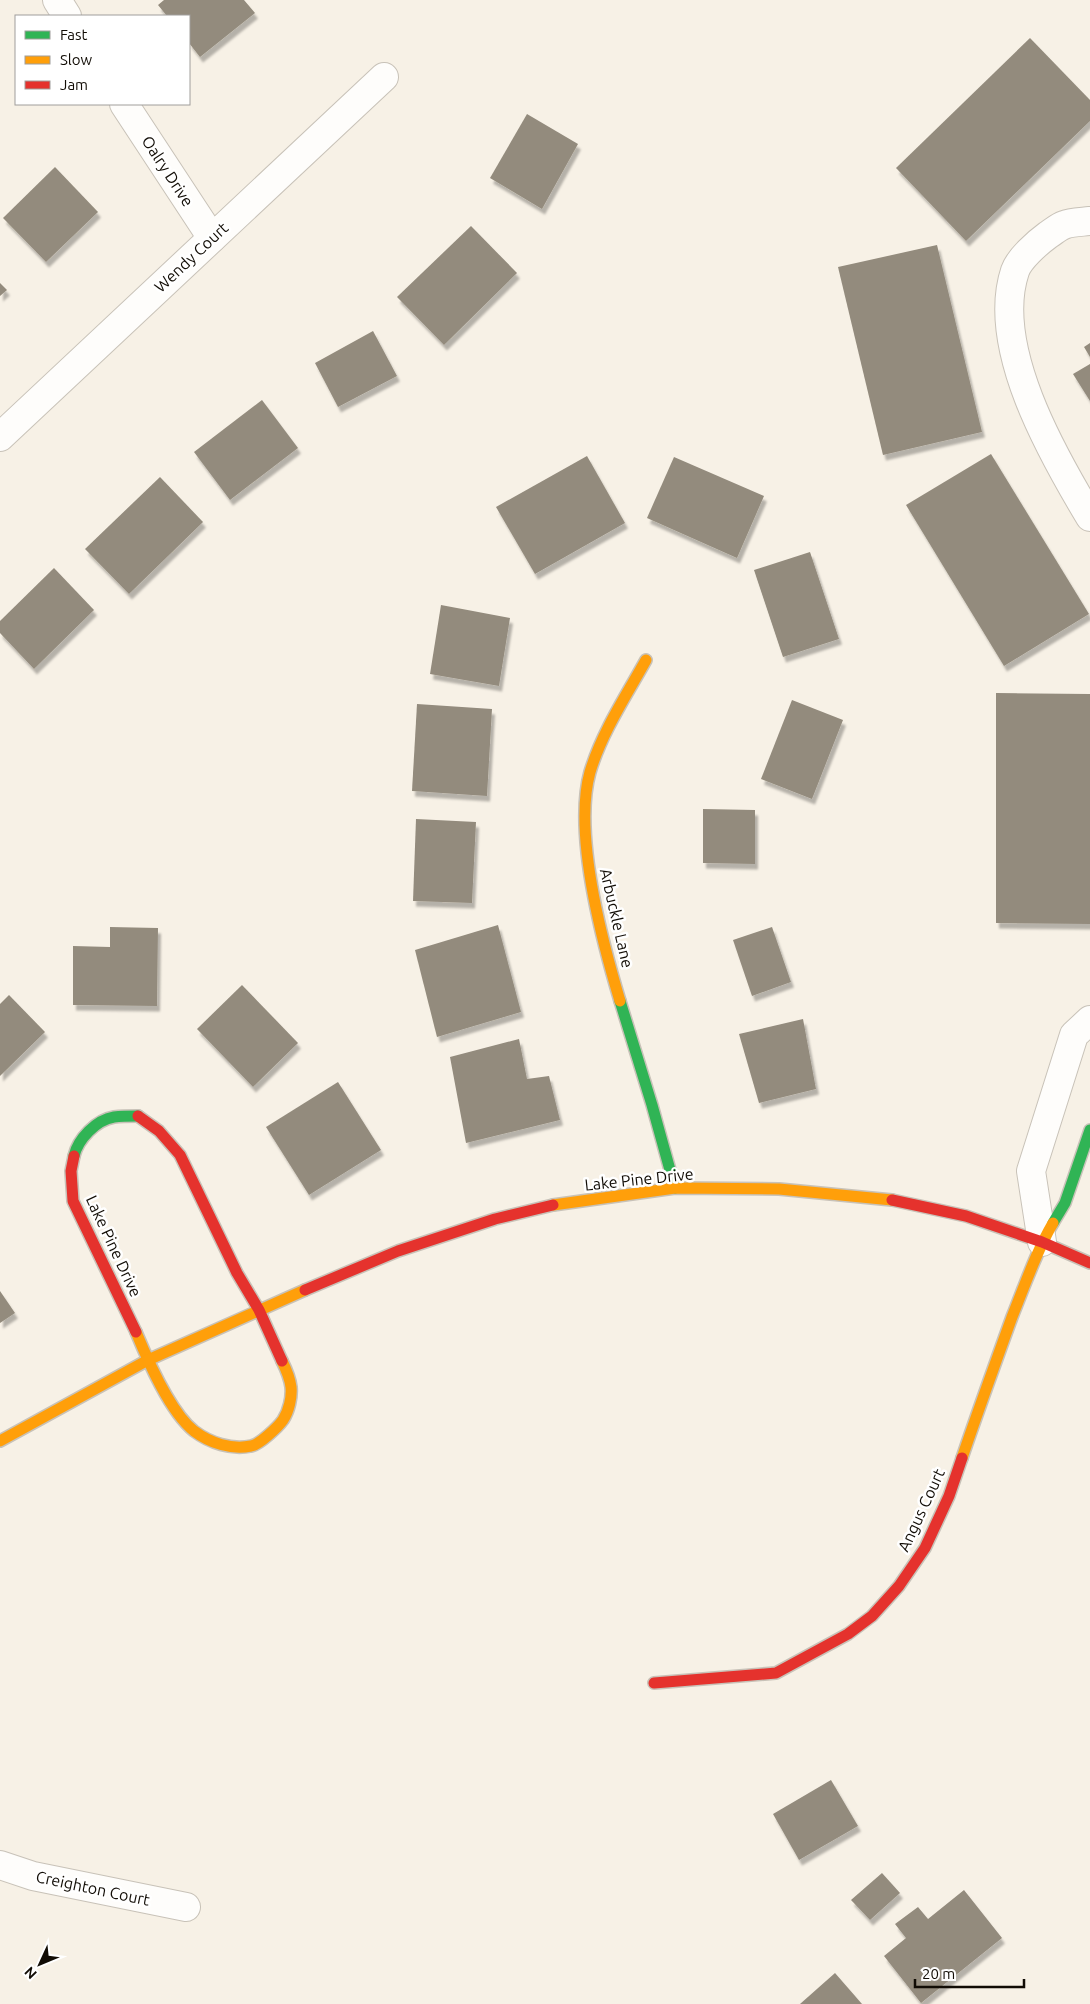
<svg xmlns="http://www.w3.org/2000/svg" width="1090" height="2004" viewBox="0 0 1090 2004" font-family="Ubuntu,sans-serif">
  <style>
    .building { fill: #938b7d; filter: url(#shadow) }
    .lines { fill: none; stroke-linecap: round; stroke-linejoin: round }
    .street-casing { stroke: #c8c2b8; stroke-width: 30 }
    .fast-casing { stroke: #c8c2b8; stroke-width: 14 }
    .slow-casing { stroke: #c8c2b8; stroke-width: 14 }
    .jam-casing { stroke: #c8c2b8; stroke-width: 14 }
    .street { stroke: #fefdfb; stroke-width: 28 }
    .fast { stroke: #30b455; stroke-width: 11 }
    .slow { stroke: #ff9f0a; stroke-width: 11 }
    .jam { stroke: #e5322d; stroke-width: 11 }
    .labels { text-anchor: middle; stroke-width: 5; stroke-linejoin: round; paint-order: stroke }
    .street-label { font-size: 16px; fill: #110c05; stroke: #fff }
  </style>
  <defs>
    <filter id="shadow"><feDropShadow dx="3" dy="5.5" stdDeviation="1" flood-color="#0004"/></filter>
  </defs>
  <rect width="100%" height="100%" fill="#f7f1e6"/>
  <g class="building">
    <path d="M164 0H244L255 13 200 57 189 43V16H167L158 5Z"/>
    <path d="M1030 38 1090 100V121L966 241 896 168Z"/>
    <path d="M527 114 578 144 542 209 490 178Z"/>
    <path d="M55 167 98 212 46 262 3 218Z"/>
    <path d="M471 226 517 273 444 345 397 297Z"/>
    <path d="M937 245 982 432 883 455 838 267Z"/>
    <path d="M0 283 7 290 0 296Z"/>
    <path d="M373 331 397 376 338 407 315 363Z"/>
    <path d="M1090 343V357L1084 347Z"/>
    <path d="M1090 364V401L1073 374Z"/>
    <path d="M262 400 298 448 230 500 194 452Z"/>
    <path d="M991 454 1089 614 1004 666 906 505Z"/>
    <path d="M587 456 625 523 535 574 496 507Z"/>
    <path d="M674 457 764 496 737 558 647 518Z"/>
    <path d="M160 477 203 522 129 594 85 549Z"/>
    <path d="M810 552 839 639 783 657 754 570Z"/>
    <path d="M54 568 94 610 34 669 0 633V621Z"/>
    <path d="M441 605 510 618 499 686 430 674Z"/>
    <path d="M996 693 1090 694V924L996 923Z"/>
    <path d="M792 700 843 720 812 799 761 779Z"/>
    <path d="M417 704 492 709 487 796 412 791Z"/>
    <path d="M703 809 755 810V864L703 863Z"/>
    <path d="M416 819 476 822 472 903 413 901Z"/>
    <path d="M498 925 521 1012 437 1037 415 950Z"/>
    <path d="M110 927 158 928 157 1006 73 1005V946L110 947Z"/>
    <path d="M772 927 791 982 752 996 733 940Z"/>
    <path d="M242 985 298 1043 253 1087 197 1029Z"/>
    <path d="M9 995 45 1032 0 1076V1004Z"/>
    <path d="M803 1019 816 1089 759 1103 739 1034Z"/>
    <path d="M519 1039 527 1079 549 1076 560 1120 466 1143 450 1057Z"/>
    <path d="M338 1082 381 1150 309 1195 266 1127Z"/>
    <path d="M0 1291 15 1313 0 1323Z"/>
    <path d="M831 1780 858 1826 799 1860 773 1814Z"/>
    <path d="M882 1873 900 1893 870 1920 851 1900Z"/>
    <path d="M964 1890 1002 1938 921 2003 884 1956 906 1938 895 1924 918 1907 928 1919Z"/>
    <path d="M835 1973 862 2004H800Z"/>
  </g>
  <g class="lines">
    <g class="street-casing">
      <g id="street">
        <path d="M57 0 67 16"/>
        <path d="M124 104 212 238"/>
        <path d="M1090 221C1082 222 1071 222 1064 225 1058 227 1053 232 1048 235 1037 243 1019 259 1015 271 990 346 1052 454 1090 517"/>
        <path d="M0 437 384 77"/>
        <path d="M1042 1242 1031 1171 1074 1035 1090 1020"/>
        <path d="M0 1865 33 1876 186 1907"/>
      </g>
    </g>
    <g class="fast-casing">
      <g id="fast">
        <path d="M620 1001 652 1105 675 1188"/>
        <path d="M74 1156C78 1139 96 1120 114 1117 122 1116 130 1116 138 1116"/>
        <path d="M1053 1223 1065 1203 1090 1130"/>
      </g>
    </g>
    <g class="slow-casing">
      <g id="slow">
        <path d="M620 1001C602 941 573 833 590 772 602 732 626 696 646 660"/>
        <path d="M553 1205 675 1188 779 1189 892 1200"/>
        <path d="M136 1332C148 1361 170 1412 194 1431 210 1443 231 1450 251 1446 259 1445 278 1427 283 1420 289 1411 292 1397 291 1387 290 1379 286 1369 282 1361"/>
        <path d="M0 1441 148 1360 305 1290"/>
        <path d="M962 1458C978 1411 995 1364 1012 1317 1025 1285 1036 1252 1053 1223"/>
      </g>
    </g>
    <g class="jam-casing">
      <g id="jam">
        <path d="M138 1116 159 1131 180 1155 237 1273 259 1310 282 1361"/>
        <path d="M74 1156 71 1171 73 1201 136 1332"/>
        <path d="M892 1200 966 1216 1042 1242 1090 1263"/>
        <path d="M305 1290 398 1251 495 1219 553 1205"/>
        <path d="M654 1683 776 1673 848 1634 872 1616 899 1586 925 1548 949 1496 962 1458"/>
      </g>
    </g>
    <use href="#street" class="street"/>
    <use href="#fast" class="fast"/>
    <use href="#slow" class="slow"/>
    <use href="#jam" class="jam"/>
  </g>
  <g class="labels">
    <g class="street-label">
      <text transform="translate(168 171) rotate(57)" y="6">Oalry Drive</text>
      <text transform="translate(191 257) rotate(-43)" y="6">Wendy Court</text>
      <text transform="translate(617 918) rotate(77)" y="6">Arbuckle Lane</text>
      <text transform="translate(639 1179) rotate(-6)" y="6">Lake Pine Drive</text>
      <text transform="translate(114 1246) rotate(65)" y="6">Lake Pine Drive</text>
      <text transform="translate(921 1510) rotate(-65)" y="6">Angus Court</text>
      <text transform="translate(93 1888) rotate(12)" y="6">Creighton Court</text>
    </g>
  </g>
  <rect x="15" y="15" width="175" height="90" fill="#ffffff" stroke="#a09e9b"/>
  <rect x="25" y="31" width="25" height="8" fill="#30b455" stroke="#a09e9b"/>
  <text x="60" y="40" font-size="15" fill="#110c05">Fast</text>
  <rect x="25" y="56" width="25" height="8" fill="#ff9f0a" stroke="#a09e9b"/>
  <text x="60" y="65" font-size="15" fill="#110c05">Slow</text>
  <rect x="25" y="81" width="25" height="8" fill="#e5322d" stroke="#a09e9b"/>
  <text x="60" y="90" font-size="15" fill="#110c05">Jam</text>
  <g transform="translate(40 1964) rotate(226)" stroke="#ffffff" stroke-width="4" paint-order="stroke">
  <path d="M0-4L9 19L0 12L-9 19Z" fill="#110c05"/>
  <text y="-8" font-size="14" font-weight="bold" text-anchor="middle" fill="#110c05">N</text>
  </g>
  <path d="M915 1979v8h109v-8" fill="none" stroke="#110c05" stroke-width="2.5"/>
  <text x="922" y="1979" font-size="15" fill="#110c05" stroke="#ffffff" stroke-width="4" paint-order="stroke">20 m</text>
</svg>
